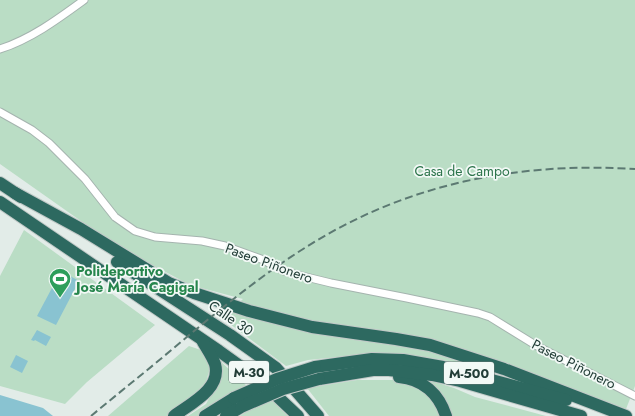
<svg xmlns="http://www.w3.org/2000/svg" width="635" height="416" viewBox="0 0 635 416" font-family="Jost,sans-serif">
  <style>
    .green { fill: #baddc5 }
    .water { fill: #89c3d1 }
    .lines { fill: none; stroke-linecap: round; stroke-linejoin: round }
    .street-casing { stroke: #a5b4af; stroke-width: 9 }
    .highway-casing { stroke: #c1c9c7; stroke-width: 14 }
    .street { stroke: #fff; stroke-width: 7 }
    .highway { stroke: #2d6960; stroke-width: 12 }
    .rail { stroke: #5c7972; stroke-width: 2; stroke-dasharray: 8 4; stroke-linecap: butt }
    .highway-bridge-casing { stroke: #c1c9c7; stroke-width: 14; stroke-linecap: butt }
    .highway-bridge { stroke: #2d6960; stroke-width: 12 }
    .labels { text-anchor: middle; stroke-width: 3.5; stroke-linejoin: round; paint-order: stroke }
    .shield { fill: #f2f9f6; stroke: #607570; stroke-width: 1 }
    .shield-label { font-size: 13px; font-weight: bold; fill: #223d37 }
    .park-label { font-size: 14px; fill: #2c744b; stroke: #f2f9f6 }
    .street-label { font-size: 14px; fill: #223d37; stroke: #f2f9f6 }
    .leisure-label { font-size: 14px; font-weight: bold; fill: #27864d; stroke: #f2f9f6; text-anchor: start }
  </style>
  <rect width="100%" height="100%" fill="#e2ece8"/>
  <g class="green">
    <path d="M0 0H635V386L626 409 515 368 474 355 471 365 431 358 368 354 308 360 286 366 222 318 243 299 190 285 115 245 0 164Z"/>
    <path d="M24 230 155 325 87 382 65 404 0 386V276Z"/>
    <path d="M189 346 201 350 208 357 210 368 206 382 194 395 167 416H108Z"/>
    <path d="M219 360 246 385 221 401 200 416H188L206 404 218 382Z"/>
    <path d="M357 380H429L454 388 475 397 546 416H329L307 388Z"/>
    <path d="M273 400 288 416H240L250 409Z"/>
  </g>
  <g class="water">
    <path d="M61 271 79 281 56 325 37 316Z"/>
    <path d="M37 330 51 337 46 346 35 340 34 341 31 340Z"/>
    <path d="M16 355 28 361 22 373 10 367Z"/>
    <path d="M0 395 43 408 53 416H0Z"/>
  </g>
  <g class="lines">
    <g class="street-casing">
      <g id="street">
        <path d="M0 49C31 39 58 19 84 0"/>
        <path d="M0 112 32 130 49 143 85 179 115 217 135 231 155 237 202 241 225 246 261 259 284 271 294 274 331 283 407 298 478 313 490 317 537 346 635 396"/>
      </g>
    </g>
    <g class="highway-casing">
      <g id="highway">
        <path d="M0 183 21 197"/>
        <path d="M15 193 81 229 169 283 194 293 249 311 312 327 396 339 430 345 504 369 626 416"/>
        <path d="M0 202 219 351 262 382 298 416"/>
        <path d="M117 262 230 335 276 368 318 416"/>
        <path d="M315 367 343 363 372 359 403 360 443 367 566 400"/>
        <path d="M399 377C423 379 439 394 446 416"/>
        <path d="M319 379 373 370H389L432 375 460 381 581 416"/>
        <path d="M174 416C190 404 222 389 215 364 212 356 207 349 203 342"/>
        <path d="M205 416 234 398"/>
        <path d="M226 416 241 407"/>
      </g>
    </g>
    <use href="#street" class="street"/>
    <use href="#highway" class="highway"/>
    <path class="rail" d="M91 416C115 396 139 377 163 357 212 316 261 274 316 241 414 182 522 162 635 169"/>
    <g class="highway-bridge-casing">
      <g id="highway-bridge">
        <path d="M234 398 277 379 315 367"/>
        <path d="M241 407 283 389 319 379"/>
      </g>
    </g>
    <use href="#highway-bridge" class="highway-bridge"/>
  </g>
  <defs>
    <g id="stadium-pin" transform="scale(1.15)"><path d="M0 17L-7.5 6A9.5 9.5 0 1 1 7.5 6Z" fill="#2e9e5b" stroke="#f2f9f6"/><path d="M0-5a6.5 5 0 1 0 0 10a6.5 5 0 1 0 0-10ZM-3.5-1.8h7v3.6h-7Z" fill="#fff"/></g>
  </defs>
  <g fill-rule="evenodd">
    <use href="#stadium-pin" x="60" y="279"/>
  </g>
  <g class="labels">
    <g class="shield">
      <rect x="229" y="361" width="40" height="22" rx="3"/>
      <rect x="444" y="362" width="50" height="22" rx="3"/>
    </g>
    <g class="shield-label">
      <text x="249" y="377">M-30</text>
      <text x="469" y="378">M-500</text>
    </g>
    <g class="park-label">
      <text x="462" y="176">Casa de Campo</text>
    </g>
    <g class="street-label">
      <text transform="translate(269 263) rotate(20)" y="5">Paseo Piñonero</text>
      <text transform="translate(231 318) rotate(34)" y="5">Calle 30</text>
      <text transform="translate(574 364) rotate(27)" y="5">Paseo Piñonero</text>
    </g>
    <g class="leisure-label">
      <text x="76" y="276">Polideportivo<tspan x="76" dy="16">José María Cagigal</tspan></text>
    </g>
  </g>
</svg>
